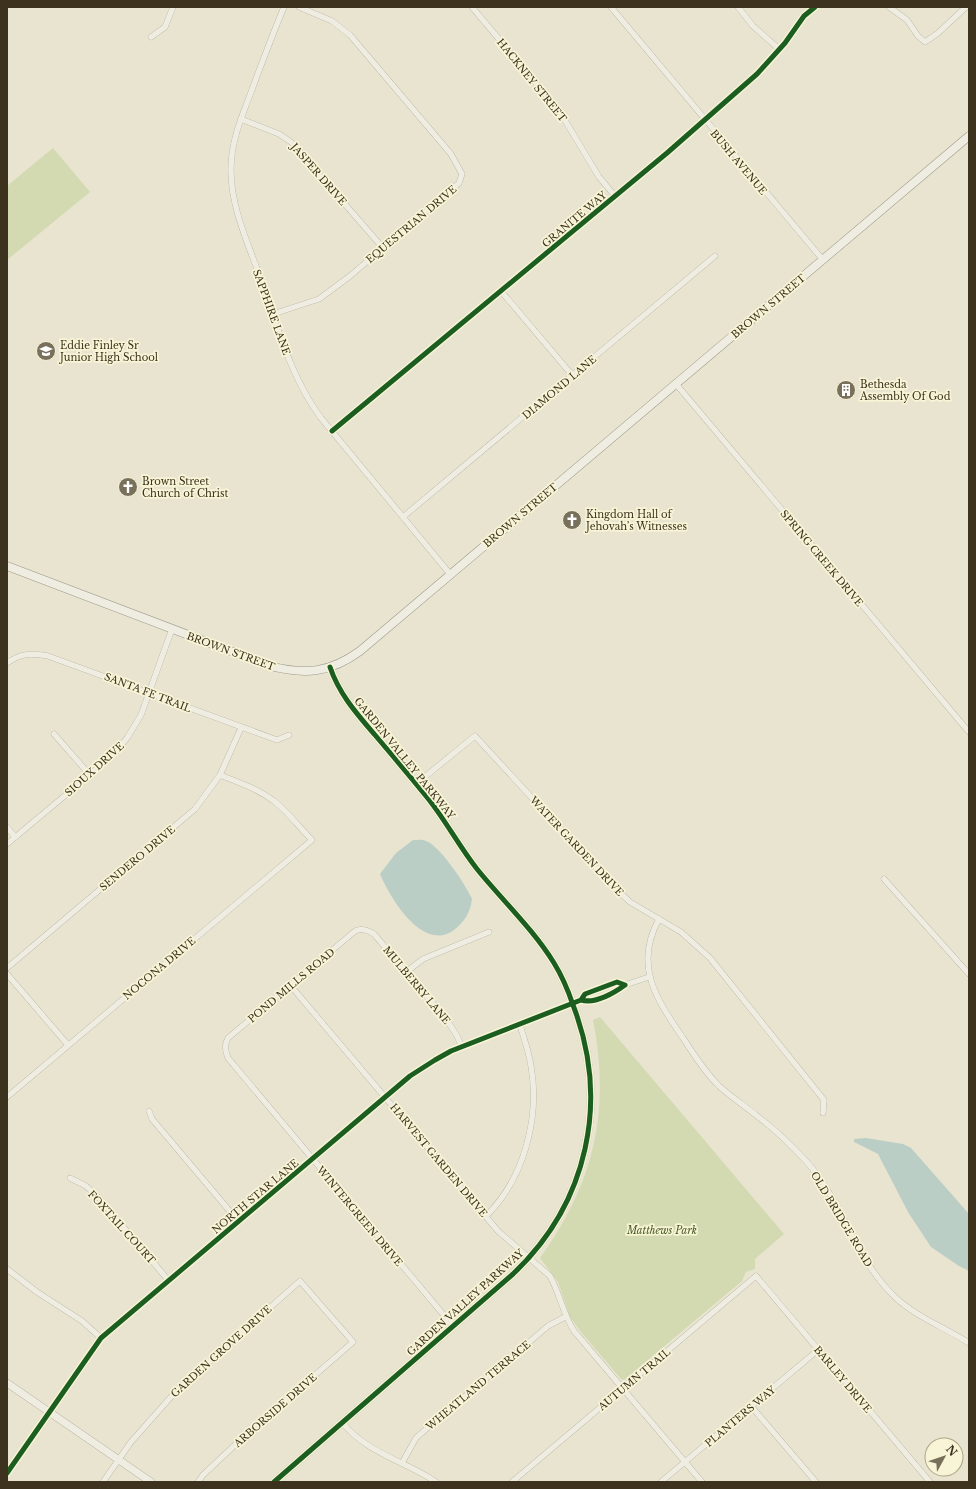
<svg xmlns="http://www.w3.org/2000/svg" width="976" height="1489" viewBox="0 0 976 1489" font-family="'Libre Baskerville',serif">
  <style>
    .green { fill: #d3dab1 }
    .water { fill: #bacec6 }
    .lines { fill: none; stroke-linecap: round; stroke-linejoin: round }
    .minor-casing { stroke: #ada898; stroke-width: 6 }
    .tertiary-casing { stroke: #ada898; stroke-width: 8 }
    .secondary-casing { stroke: #9d9888; stroke-width: 9 }
    .minor { stroke: #efede2; stroke-width: 5.5 }
    .tertiary { stroke: #efede2; stroke-width: 7 }
    .secondary { stroke: #efede2; stroke-width: 8 }
    .cycleway-casing { stroke: #f8f4d6; stroke-width: 8 }
    .cycleway { stroke: #1b5e20; stroke-width: 5 }
    .labels { text-anchor: middle; stroke-width: 3.5; stroke-linejoin: round; paint-order: stroke }
    .street-label { font-size: 10px; fill: #3d321e; stroke: #f8f4d6 }
    .poi-label { font-size: 10px; fill: #3d321e; stroke: #f8f4d6; text-anchor: start }
    .park-label { font-size: 10px; font-style: italic; fill: #455b23; stroke: #f8f4d6 }
  </style>
  <rect width="100%" height="100%" fill="#e8e4d0"/>
  <g class="green">
    <path d="M53 148 90 192 7 260V186Z"/>
    <path d="M600 1017 784 1234 755 1259V1269L746 1272 742 1281 624 1380 621 1379 581 1332 570 1317 558 1282 540 1258C594 1183 611 1111 593 1020Z"/>
  </g>
  <g class="water">
    <path d="M413 840C417 840 422 839 426 841 440 846 466 885 472 899 470 913 465 921 454 930 423 953 390 898 380 874L396 853Z"/>
    <path d="M866 1138 903 1144 911 1148 969 1214V1271L959 1266 931 1247 908 1212 878 1154 854 1142V1139Z"/>
  </g>
  <g class="lines">
    <g class="minor-casing">
      <g id="minor">
        <path d="M284 7C272 36 261 65 250 95 241 118 231 143 231 168 230 206 249 246 262 282 278 328 291 378 321 418L450 574"/>
        <path d="M472 7 560 112 599 177 615 196"/>
        <path d="M611 7 823 260"/>
        <path d="M738 7 753 26 779 49"/>
        <path d="M889 7 907 20 918 36 925 42 938 33 966 7"/>
        <path d="M151 37 165 27 173 7"/>
        <path d="M241 119 279 134 291 142 383 248"/>
        <path d="M501 291 572 375"/>
        <path d="M273 314 319 299 350 276 459 183 462 174 451 154 350 35 332 21 299 7"/>
        <path d="M676 384 969 732"/>
        <path d="M332 431 667 153 757 74 785 43 804 16 815 7"/>
        <path d="M403 517 715 256"/>
        <path d="M7 663C21 653 31 653 48 656L277 740 289 735"/>
        <path d="M54 734 89 774"/>
        <path d="M416 784 475 736 614 887 630 902 681 932 710 958 824 1100 823 1113"/>
        <path d="M7 827 15 837"/>
        <path d="M7 844 86 778 118 749 127 738 141 715 172 629"/>
        <path d="M884 879 969 974"/>
        <path d="M659 919C633 966 657 1000 683 1038 694 1055 705 1072 719 1086 731 1097 745 1106 757 1116 775 1129 791 1145 806 1161 843 1202 854 1258 895 1297 916 1317 944 1327 969 1343"/>
        <path d="M7 968 195 809 220 775 241 728"/>
        <path d="M406 972 423 959 489 932"/>
        <path d="M7 974 68 1045"/>
        <path d="M625 985 649 977"/>
        <path d="M291 986 498 1231 550 1276C560 1294 563 1314 574 1331L702 1482"/>
        <path d="M7 1097 312 840C299 827 288 812 274 801 258 789 238 782 220 775"/>
        <path d="M149 1111 152 1119 239 1222"/>
        <path d="M70 1178 86 1186 98 1197 169 1281"/>
        <path d="M486 1216C524 1179 540 1118 531 1066 529 1052 524 1039 520 1025"/>
        <path d="M7 1269 37 1292 82 1321 101 1338"/>
        <path d="M453 1326 228 1058C225 1051 224 1045 228 1038L355 931C362 928 367 930 374 934L447 1020 457 1036 462 1047"/>
        <path d="M751 1406 816 1482"/>
        <path d="M342 1422C366 1453 405 1461 436 1482"/>
        <path d="M402 1463 416 1438 425 1430 534 1338 548 1326 565 1317"/>
        <path d="M7 1473 101 1338 410 1076 435 1060 451 1051 581 1000C595 1004 614 993 625 985L617 982 585 994 581 1000"/>
        <path d="M103 1482 131 1442 178 1389 300 1281 353 1342 237 1443 203 1475 198 1482"/>
        <path d="M512 1482 756 1276 930 1482"/>
        <path d="M661 1482 818 1350"/>
      </g>
    </g>
    <g class="tertiary-casing">
      <g id="tertiary">
        <path d="M7 1383 151 1482"/>
        <path d="M274 1482 513 1274C588 1203 610 1101 573 1005 568 990 562 976 554 963 533 929 502 900 477 869 458 845 445 819 426 796 409 775 392 755 375 735 357 714 339 694 330 667"/>
      </g>
    </g>
    <g class="secondary-casing">
      <path id="secondary" d="M7 566 270 666C305 675 330 673 360 651L969 136"/>
    </g>
    <use href="#minor" class="minor"/>
    <use href="#tertiary" class="tertiary"/>
    <use href="#secondary" class="secondary"/>
    <g class="cycleway-casing">
      <g id="cycleway">
        <path d="M332 431 667 153 757 74 785 43 804 16 815 7"/>
        <path d="M7 1473 101 1338 410 1076 435 1060 451 1051 581 1000C595 1004 614 993 625 985L617 982 585 994 581 1000"/>
        <path d="M274 1482 513 1274C588 1203 610 1101 573 1005 568 990 562 976 554 963 533 929 502 900 477 869 458 845 445 819 426 796 409 775 392 755 375 735 357 714 339 694 330 667"/>
      </g>
    </g>
    <use href="#cycleway" class="cycleway"/>
  </g>
  <defs>
    <g id="school-disc" transform="scale(1)"><circle r="9.5" fill="#79705c" stroke="#f8f4d6"/><path d="M0-5L7-2L0 1L-7-2ZM-4 1L0 2.5L4 1V4Q0 6-4 4Z" fill="#fff"/></g>
    <g id="building-disc" transform="scale(1)"><circle r="9.5" fill="#79705c" stroke="#f8f4d6"/><path d="M-4-6H4V6H1V3H-1V6H-4ZM-2.5-4.3h1.7v1.8h-1.7ZM.8-4.3h1.7v1.8H.8ZM-2.5-1h1.7V.8h-1.7ZM.8-1h1.7V.8H.8Z" fill="#fff"/></g>
    <g id="church-disc" transform="scale(1)"><circle r="9.5" fill="#79705c" stroke="#f8f4d6"/><path d="M-1.2-6h2.4v3.5h3.3v2.4h-3.3V6h-2.4V-.1h-3.3v-2.4h3.3Z" fill="#fff"/></g>
  </defs>
  <g fill-rule="evenodd">
    <use href="#school-disc" x="46" y="351"/>
    <use href="#building-disc" x="846" y="390"/>
    <use href="#church-disc" x="128" y="487"/>
    <use href="#church-disc" x="572" y="520"/>
  </g>
  <g class="labels">
    <g class="street-label">
      <text transform="translate(532 80) rotate(51)" y="4">HACKNEY STREET</text>
      <text transform="translate(739 162) rotate(50)" y="4">BUSH AVENUE</text>
      <text transform="translate(319 174) rotate(49)" y="4">JASPER DRIVE</text>
      <text transform="translate(574 219) rotate(-40)" y="4">GRANITE WAY</text>
      <text transform="translate(411 224) rotate(-40)" y="4">EQUESTRIAN DRIVE</text>
      <text transform="translate(768 306) rotate(-40)" y="4">BROWN STREET</text>
      <text transform="translate(272 312) rotate(70)" y="4">SAPPHIRE LANE</text>
      <text transform="translate(559 387) rotate(-40)" y="4">DIAMOND LANE</text>
      <text transform="translate(520 515) rotate(-40)" y="4">BROWN STREET</text>
      <text transform="translate(822 558) rotate(50)" y="4">SPRING CREEK DRIVE</text>
      <text transform="translate(231 651) rotate(20)" y="4">BROWN STREET</text>
      <text transform="translate(148 692) rotate(21)" y="4">SANTA FE TRAIL</text>
      <text transform="translate(405 758) rotate(51)" y="4">GARDEN VALLEY PARKWAY</text>
      <text transform="translate(94 769) rotate(-42)" y="4">SIOUX DRIVE</text>
      <text transform="translate(577 846) rotate(47)" y="4">WATER GARDEN DRIVE</text>
      <text transform="translate(137 858) rotate(-40)" y="4">SENDERO DRIVE</text>
      <text transform="translate(159 968) rotate(-40)" y="4">NOCONA DRIVE</text>
      <text transform="translate(291 985) rotate(-40)" y="4">POND MILLS ROAD</text>
      <text transform="translate(417 985) rotate(50)" y="4">MULBERRY LANE</text>
      <text transform="translate(439 1160) rotate(50)" y="4">HARVEST GARDEN DRIVE</text>
      <text transform="translate(255 1196) rotate(-40)" y="4">NORTH STAR LANE</text>
      <text transform="translate(360 1216) rotate(50)" y="4">WINTERGREEN DRIVE</text>
      <text transform="translate(842 1219) rotate(59)" y="4">OLD BRIDGE ROAD</text>
      <text transform="translate(122 1227) rotate(48)" y="4">FOXTAIL COURT</text>
      <text transform="translate(465 1302) rotate(-42)" y="4">GARDEN VALLEY PARKWAY</text>
      <text transform="translate(221 1351) rotate(-42)" y="4">GARDEN GROVE DRIVE</text>
      <text transform="translate(634 1379) rotate(-40)" y="4">AUTUMN TRAIL</text>
      <text transform="translate(843 1379) rotate(50)" y="4">BARLEY DRIVE</text>
      <text transform="translate(478 1385) rotate(-40)" y="4">WHEATLAND TERRACE</text>
      <text transform="translate(275 1410) rotate(-41)" y="4">ARBORSIDE DRIVE</text>
      <text transform="translate(740 1416) rotate(-40)" y="4">PLANTERS WAY</text>
    </g>
    <g class="poi-label">
      <text x="60" y="349">Eddie Finley Sr<tspan x="60" dy="12">Junior High School</tspan></text>
      <text x="860" y="388">Bethesda<tspan x="860" dy="12">Assembly Of God</tspan></text>
      <text x="142" y="485">Brown Street<tspan x="142" dy="12">Church of Christ</tspan></text>
      <text x="586" y="518">Kingdom Hall of<tspan x="586" dy="12">Jehovah’s Witnesses</tspan></text>
    </g>
    <g class="park-label">
      <text x="662" y="1234">Matthews Park</text>
    </g>
  </g>
  <rect width="976" height="1489" fill="none" stroke="#3d321e" stroke-width="16"/>
  <g transform="translate(944 1457) rotate(50)"><circle r="19" fill="#f8f4d6" stroke="#ada68c"/>
  <path d="M0-3L7 15L0 10L-7 15Z" fill="#79705c"/>
  <text y="-6" font-size="11" font-weight="bold" text-anchor="middle" fill="#3d321e">N</text>
  </g>
</svg>
